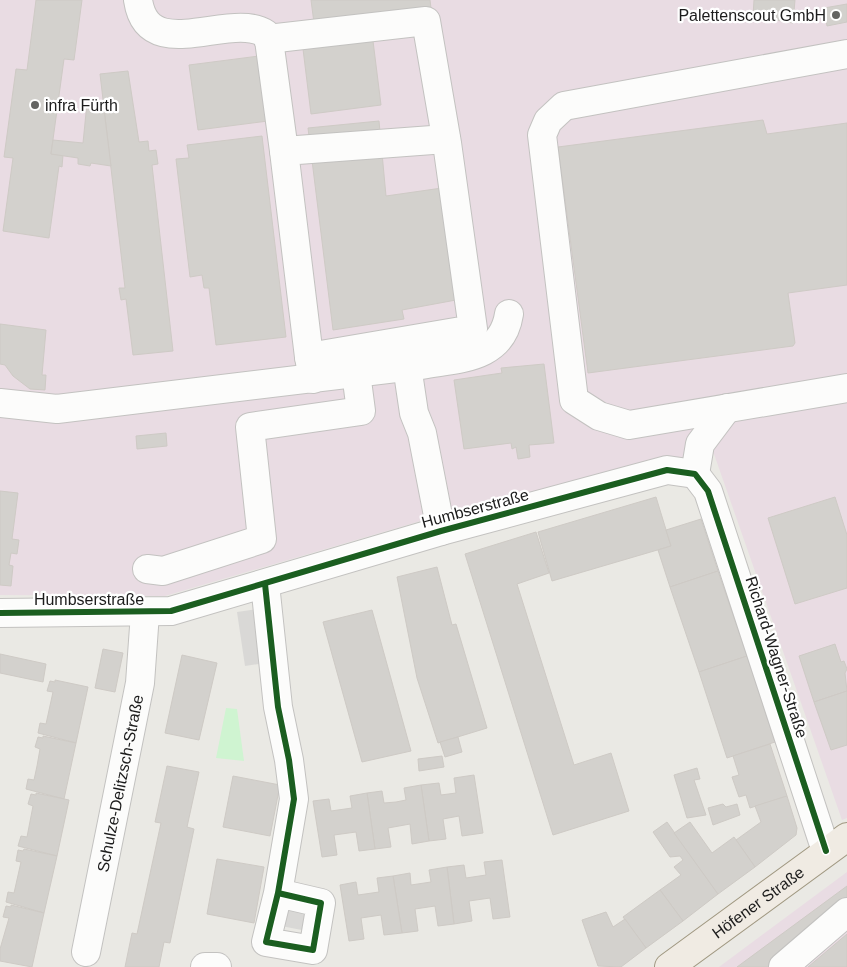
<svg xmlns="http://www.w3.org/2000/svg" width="847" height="967" viewBox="0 0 847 967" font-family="Arial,sans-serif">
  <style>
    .residential { fill: #d9d8d6 }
    .industrial { fill: #e9dce3 }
    .park { fill: #cff4d1 }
    .building { fill: #d3d1cd; stroke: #cecac5 }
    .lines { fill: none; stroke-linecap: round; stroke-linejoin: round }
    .minor-casing { stroke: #c3c2c0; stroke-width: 30 }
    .major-casing { stroke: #a09881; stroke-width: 30 }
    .minor { stroke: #fcfcfb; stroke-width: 28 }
    .major { stroke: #f0ebe3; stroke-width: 28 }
    .cycleway-casing { stroke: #fff; stroke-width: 9 }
    .cycleway { stroke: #1b5e20; stroke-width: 6 }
    .poi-dot { fill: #646462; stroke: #fff; stroke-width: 2 }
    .labels { text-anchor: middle; stroke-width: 4.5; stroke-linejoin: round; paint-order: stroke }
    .poi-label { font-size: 16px; fill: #1c1c1c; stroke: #fff; text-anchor: end }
    .street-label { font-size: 16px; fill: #1c1c1c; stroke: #fff }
  </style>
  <rect width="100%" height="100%" fill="#eae9e4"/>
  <g class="residential">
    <path d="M257 609 265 663 245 666 237 612Z"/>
    <path d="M280 908 310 914 307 931 276 925Z"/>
  </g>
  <g class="industrial">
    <path d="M0 0H847V818L842 820 714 454 482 503 165 596 0 595Z"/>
    <path d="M847 872V967H719Z"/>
  </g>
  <path class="park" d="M226 708 237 709 244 761 216 758Z"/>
  <g class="building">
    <path d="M36 0H82L74 60 64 59 51 154 63 155 62 167 59 166 49 238 3 231 13 158 4 157 16 69 27 70Z"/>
    <path d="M311 0H430L431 8 314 23Z"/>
    <path d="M754 0H795L793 23 753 16Z"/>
    <path d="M847 4V22L827 26 824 8Z"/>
    <path d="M373 41 381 105 311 114 303 49Z"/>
    <path d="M259 56 268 121 198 130 189 65Z"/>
    <path d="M128 71 139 142 148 141 149 151 156 150 158 164 152 165 173 351 133 355 126 299 121 300 119 288H125L100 74Z"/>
    <path d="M103 102 111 166 91 163 90 166 78 164V158L51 154 53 140 83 143 87 103Z"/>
    <path d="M763 120 767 134 847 123V285L788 293 795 343 793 346 588 373 558 147Z"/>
    <path d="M379 121 386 196 442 188 456 300 402 310 404 319 333 330 308 128Z"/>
    <path d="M262 136 286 337 216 345 209 288H204L202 275 190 277 176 159 189 158 187 145Z"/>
    <path d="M0 324 46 330 42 375H46L45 390 30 389 13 376 5 365 0 364Z"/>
    <path d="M544 364 554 443 529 445 530 457 518 459 516 447 512 449 511 443 464 449 454 380 502 373 501 368Z"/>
    <path d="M166 433 167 446 137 449 136 436Z"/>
    <path d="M0 491 18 493 12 539 19 540 17 554 11 553 9 565 13 566 11 586 0 585Z"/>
    <path d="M656 497 671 546 552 581 538 532Z"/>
    <path d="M835 497 847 535V588L795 604 768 518Z"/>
    <path d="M701 519 718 571 670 587 658 550 671 546 666 530Z"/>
    <path d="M536 532 549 573 517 584 574 765 611 753 629 811 553 835 465 554Z"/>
    <path d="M437 567 452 625 456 624 487 728 438 743 417 678 397 577Z"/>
    <path d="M718 571 747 656 699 672 670 587Z"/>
    <path d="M372 610 411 751 362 762 323 622Z"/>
    <path d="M835 644 841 662 844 661 847 669 845 673 847 691 814 702 799 656Z"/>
    <path d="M103 649 123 653 115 692 95 688Z"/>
    <path d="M0 654 46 664 43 682 0 673Z"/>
    <path d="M182 655 217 663 199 740 165 733Z"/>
    <path d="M747 656 775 742 727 758 699 672Z"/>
    <path d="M55 680 88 687 76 743 38 733 40 723 46 724 53 692 47 691 50 681 55 682Z"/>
    <path d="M847 691V745L831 750 814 702Z"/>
    <path d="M43 736 76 743 64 799 26 789 28 779 34 780 37 766 40 749 35 747 38 737 43 738Z"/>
    <path d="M458 737 462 752 445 757 440 742Z"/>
    <path d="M770 744 787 796 750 808 746 795 739 797 732 777 739 775 733 756Z"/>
    <path d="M442 756 444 767 419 771 418 759Z"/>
    <path d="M167 766 199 772 187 827 194 829 170 943 164 942 159 967H125L132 933 137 934 161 823 155 822Z"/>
    <path d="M697 768 700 779 694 780 706 815 687 818 674 775Z"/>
    <path d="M474 775 483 833 462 836 459 816 443 819 446 839 429 841 421 785 439 783 441 795 456 793 454 778Z"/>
    <path d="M233 776 280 785 270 836 223 827Z"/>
    <path d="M421 785 429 841 412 844 410 824 388 828 391 847 375 849 367 793 382 791 384 803 396 802 406 800 404 788Z"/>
    <path d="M36 793 69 800 57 856 18 846 21 836 27 837 33 806 28 804 31 794 36 795Z"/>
    <path d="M367 793 375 849 359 851 356 832 334 835 337 855 322 857 313 801 329 799 331 811 352 808 350 796Z"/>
    <path d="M787 796 797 828 796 835 755 867 736 840 761 822 755 806Z"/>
    <path d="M723 804 726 807 737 804 740 815 713 825 708 808Z"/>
    <path d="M667 822 718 894 683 921 660 890 681 875 674 867 683 860 680 856 670 857 653 832Z"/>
    <path d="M690 822 712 853 734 837 755 867 718 894 674 833Z"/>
    <path d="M24 849 57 856 44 913 6 902 8 892 14 893 21 862 16 861 18 850 23 851Z"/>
    <path d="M217 859 264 867 254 923 207 914Z"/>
    <path d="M502 860 510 917 493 919 490 898 469 901 472 921 454 924 447 867 464 865 466 878 486 875 484 862Z"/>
    <path d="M447 867 454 924 438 926 435 906 415 909 418 931 402 933 393 876 410 873 411 885 431 882 429 870Z"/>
    <path d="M393 876 402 933 384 935 381 915 361 918 364 939 349 941 340 885 356 882 358 895 379 892 377 878Z"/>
    <path d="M847 886V902L768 967H737Z"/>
    <path d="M660 890 683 921 646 948 623 917Z"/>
    <path d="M11 905 44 913 32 967 0 961V949L9 918 3 917 6 906 11 907Z"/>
    <path d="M606 912 613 927 625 919 646 948 621 967 598 966 582 920Z"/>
    <path d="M847 934V967H808Z"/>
  </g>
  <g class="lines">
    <g class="minor-casing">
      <g id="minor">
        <path d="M138 0C148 67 231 10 266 34L269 40 284 151"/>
        <path d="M268 39 426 21 447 143 473 329 309 357 313 379"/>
        <path d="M847 54 564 106 548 121 542 135 574 400 599 416 629 425 847 388"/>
        <path d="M309 357 284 151 446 139"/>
        <path d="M407 366 414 413 422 433 441 531"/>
        <path d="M0 403 57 409 421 365C458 358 502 360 509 314"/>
        <path d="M695 474 708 491 826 851"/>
        <path d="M695 474 700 444 727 408"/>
        <path d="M147 569 163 571 262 539 250 427 361 411 356 373"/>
        <path d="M265 584 278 707 289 760 294 799 278 893 321 903 313 950 266 942 278 893"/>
        <path d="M0 613 171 611 441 531 667 470 695 474"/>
        <path id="s1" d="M86 952 140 683 145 613"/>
        <path d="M205 967H217"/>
        <path d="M783 967 847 912"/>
      </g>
    </g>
    <g class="major-casing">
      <g id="major">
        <path id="s2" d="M669 967 847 837"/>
      </g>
    </g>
    <use href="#minor" class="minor"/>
    <use href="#major" class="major"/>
    <g class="cycleway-casing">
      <g id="cycleway">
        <path d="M265 584 278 707 289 760 294 799 278 893 321 903 313 950 266 942 278 893"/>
        <path d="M0 613 171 611 441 531 667 470 695 474 708 491 826 851"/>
      </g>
    </g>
    <use href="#cycleway" class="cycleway"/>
  </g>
  <g class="poi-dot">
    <circle cx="836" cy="15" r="5"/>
    <circle cx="35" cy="105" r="5"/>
  </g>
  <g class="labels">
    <g class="poi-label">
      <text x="826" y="21">Palettenscout GmbH</text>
      <text x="45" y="111" text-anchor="start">infra Fürth</text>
    </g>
    <g class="street-label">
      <text transform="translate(475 508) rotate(-15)" y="6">Humbserstraße</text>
      <text x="89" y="605">Humbserstraße</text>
      <text transform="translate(777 657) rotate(72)" y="6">Richard-Wagner-Straße</text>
      <text dy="6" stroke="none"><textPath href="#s1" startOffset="172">Schulze-Delitzsch-Straße</textPath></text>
      <text dy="6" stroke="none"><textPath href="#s2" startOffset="110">Höfener Straße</textPath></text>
    </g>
  </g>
</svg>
